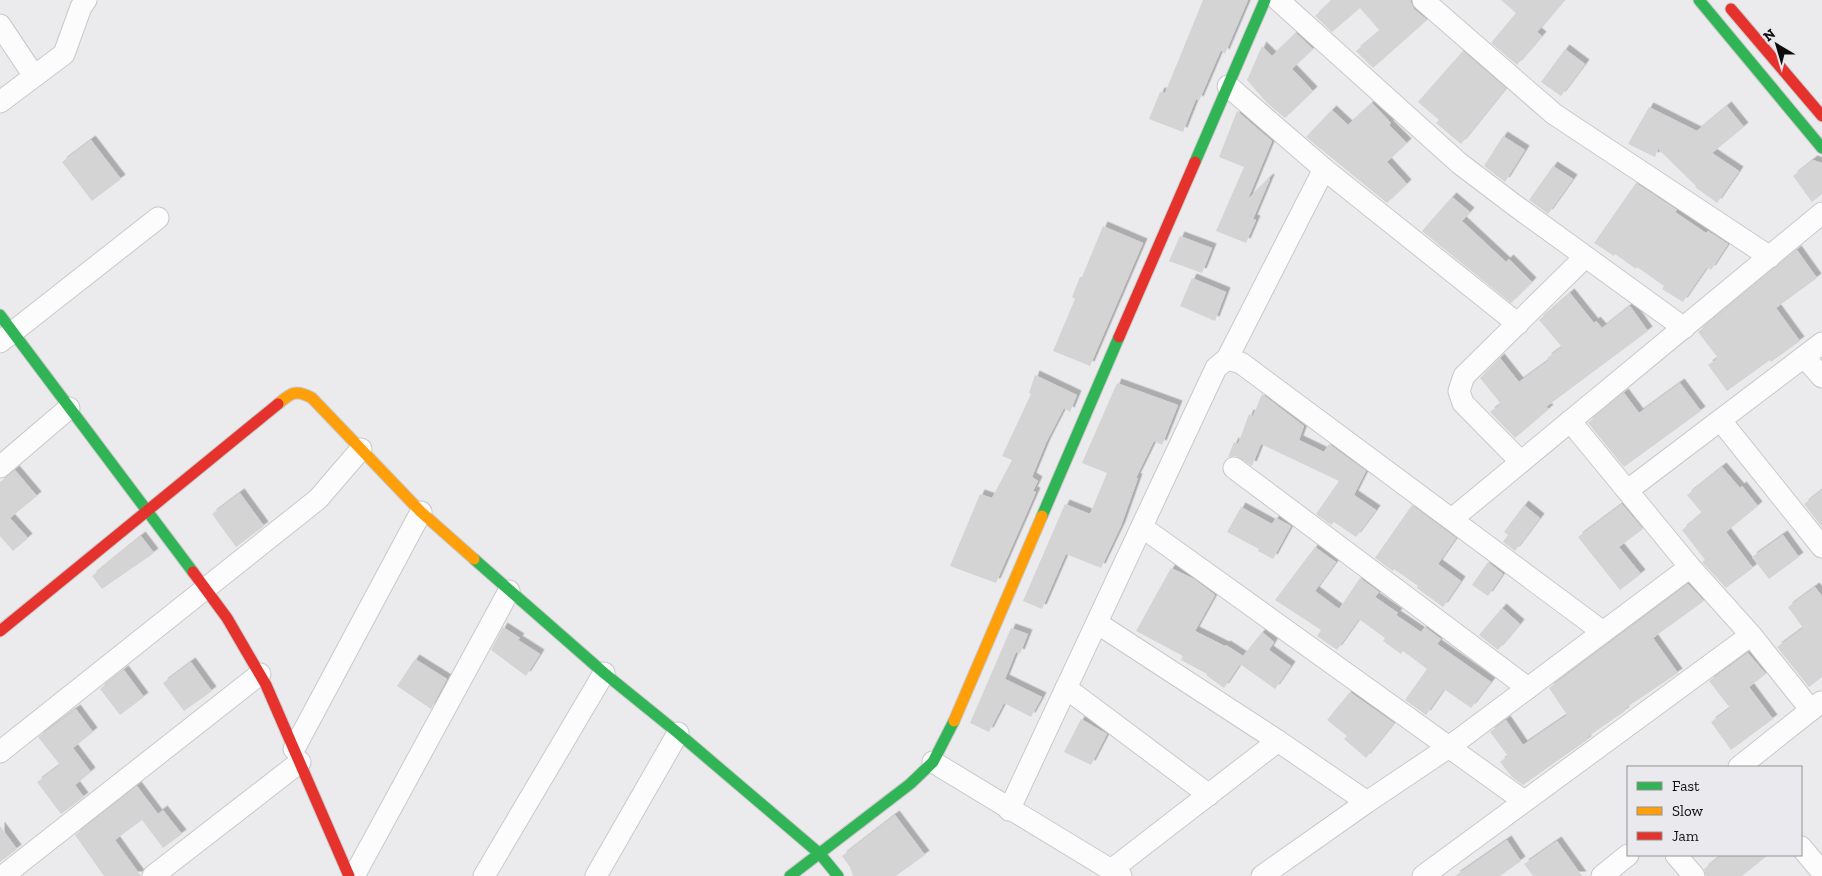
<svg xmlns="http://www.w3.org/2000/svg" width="1822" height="876" viewBox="0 0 1822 876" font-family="'Zilla Slab',serif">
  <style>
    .building { fill: #d4d4d5; filter: url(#shadow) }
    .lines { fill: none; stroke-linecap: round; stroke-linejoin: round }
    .street-casing { stroke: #c9c9cb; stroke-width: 23 }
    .fast-casing { stroke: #c9c9cb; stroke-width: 13 }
    .slow-casing { stroke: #c9c9cb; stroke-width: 13 }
    .jam-casing { stroke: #c9c9cb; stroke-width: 13 }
    .street { stroke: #fcfcfc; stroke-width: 21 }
    .fast { stroke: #30b455; stroke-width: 11 }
    .slow { stroke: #ff9f0a; stroke-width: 11 }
    .jam { stroke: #e5322d; stroke-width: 11 }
  </style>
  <defs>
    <filter id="shadow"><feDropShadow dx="4.5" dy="-4.5" stdDeviation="0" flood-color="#0004"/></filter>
  </defs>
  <rect width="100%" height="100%" fill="#ebebed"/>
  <g class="building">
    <path d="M1203 0H1248L1225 54 1221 50 1199 101 1196 99 1183 132 1149 119 1160 92 1165 93Z"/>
    <path d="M1332 0H1410L1414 9 1427 20 1373 68 1356 51 1380 31 1360 8 1332 32 1315 16Z"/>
    <path d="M1501 0H1564L1537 32 1542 36 1517 65 1491 43 1516 13Z"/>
    <path d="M1296 33 1313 49 1292 69 1313 91 1285 118 1268 104 1247 80 1262 46 1272 56Z"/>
    <path d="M1565 49 1585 64 1561 96 1541 82Z"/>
    <path d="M1463 51 1506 88 1461 144 1436 123 1439 120 1418 102Z"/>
    <path d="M1372 103 1391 123 1389 125 1407 143 1387 162 1407 184 1387 203 1306 137 1332 110 1348 125Z"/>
    <path d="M1727 106 1744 127 1712 153 1739 171 1717 203 1695 187 1696 186 1658 149 1655 157 1628 144 1649 107 1697 131Z"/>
    <path d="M1237 111 1272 141 1248 199 1269 178 1270 179 1253 219 1256 220 1246 243 1216 231 1244 167 1219 157Z"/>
    <path d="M1503 136 1525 150 1505 182 1484 166Z"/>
    <path d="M91 140 121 179 92 201 62 162Z"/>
    <path d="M1813 160 1822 163V194L1812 202 1793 176Z"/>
    <path d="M1553 166 1573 179 1548 214 1529 200Z"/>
    <path d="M1636 183 1677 210 1675 212 1706 233 1708 231 1728 244 1711 270 1707 267 1683 302 1662 289 1664 286 1637 267 1636 269 1615 254 1614 256 1594 243Z"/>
    <path d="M1452 197 1470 212 1462 221 1506 262 1509 259 1532 282 1511 303 1422 231Z"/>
    <path d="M1103 226 1143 243 1090 366 1053 351 1075 299 1072 297 1080 277H1082Z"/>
    <path d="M1180 236 1212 248 1202 273 1169 261Z"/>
    <path d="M1797 250 1817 278 1776 308 1800 341 1771 362 1770 360 1727 391 1708 365 1718 358 1698 332Z"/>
    <path d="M1192 278 1226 292 1215 321 1180 306Z"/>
    <path d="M1570 293 1594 323 1596 321 1602 328 1630 306 1648 331 1546 407 1549 409 1515 438 1490 412 1501 404 1480 378 1500 358 1519 382 1549 360 1547 358 1562 347 1539 320Z"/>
    <path d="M1035 375 1077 395 1070 412 1064 408 1046 443 1032 477 1038 481 1033 491 1036 492 996 583 950 566 980 494 992 498 1012 460 1002 456 1031 394 1029 393Z"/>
    <path d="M1117 383 1178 405 1162 445 1154 441 1136 478H1138L1121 526 1101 568 1066 554 1042 609 1023 601 1065 504 1090 514 1107 473 1082 463Z"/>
    <path d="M1680 383 1701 411 1624 467 1588 423 1624 393 1639 413Z"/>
    <path d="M1262 394 1304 426 1299 440 1324 452 1329 444 1366 471 1354 495 1376 510 1356 537 1334 522 1331 525 1316 514 1339 481 1261 444 1252 466 1236 456 1228 457 1234 442 1238 444 1249 414 1253 416Z"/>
    <path d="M1722 467 1740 488 1742 486 1758 506 1726 532 1753 568 1726 588 1702 562 1705 560 1682 530 1702 513 1687 495Z"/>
    <path d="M15 470 37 496 10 518 28 538 13 551 0 536V482Z"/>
    <path d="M1822 490V527L1804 504Z"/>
    <path d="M240 493 264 526 236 547 212 514Z"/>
    <path d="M1622 504 1643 529 1619 547 1641 574 1620 590 1578 537Z"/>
    <path d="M1412 505 1456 538 1438 564 1461 581 1443 607 1417 588 1418 586 1394 569 1393 571 1375 558Z"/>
    <path d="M1524 505 1540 518 1515 551 1503 542 1508 535 1504 532Z"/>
    <path d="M1241 507 1272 524 1276 518 1291 526 1273 559 1258 551 1259 549 1227 532Z"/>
    <path d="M1783 535 1799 557 1769 579 1752 557Z"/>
    <path d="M141 536 154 553 102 589 92 576Z"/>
    <path d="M1315 547 1336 562 1315 591 1339 609 1360 578 1379 592 1375 597 1398 613 1396 615 1421 632 1425 627 1441 639 1437 644 1491 682 1471 708 1444 689 1426 715 1405 700 1427 669 1403 651 1401 654 1383 641 1385 638 1359 619 1337 650 1317 636 1321 630 1275 600Z"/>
    <path d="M1488 562 1503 574 1488 596 1472 585Z"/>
    <path d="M1171 568 1194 579 1215 595 1195 631 1225 646 1226 645 1243 656 1262 632 1274 642 1269 650 1291 666 1275 689 1240 664 1224 688 1206 675 1207 674 1181 660 1183 656 1136 631Z"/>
    <path d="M1688 584 1704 601 1653 638 1678 673 1624 709 1625 711 1586 738 1587 740 1523 785 1511 776 1500 762 1508 756 1490 732 1506 720 1523 745 1567 715 1549 688Z"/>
    <path d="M1815 587 1822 596V677L1809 687 1777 647 1803 628 1788 607Z"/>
    <path d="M1502 608 1520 624 1498 650 1479 635Z"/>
    <path d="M503 627 520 638 518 640 540 654 526 676 491 650Z"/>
    <path d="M1011 628 1028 634 1020 654 1016 652 1005 679 1042 697 1031 717 1004 703 989 732 970 723Z"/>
    <path d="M1748 653 1766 674 1749 687 1773 719 1731 750 1711 722 1730 708 1709 681Z"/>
    <path d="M415 659 447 679 431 709 397 686Z"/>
    <path d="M191 662 212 691 184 711 163 683Z"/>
    <path d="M124 670 144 697 120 715 100 689Z"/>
    <path d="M1350 692 1394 723 1366 758 1344 739 1347 736 1327 720Z"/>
    <path d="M76 709 93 732 73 748 91 772 75 785 84 797 61 814 37 782 60 765 38 737Z"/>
    <path d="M1081 719 1107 734 1091 765 1064 752Z"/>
    <path d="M137 786 158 814 163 810 182 834 163 848 142 820 115 840 141 876H104L75 835Z"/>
    <path d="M895 815 925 855 896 876H853L850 867 842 856Z"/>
    <path d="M0 826 17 849 0 862Z"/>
    <path d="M1507 840 1521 861 1500 876H1455Z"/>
    <path d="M1557 841 1582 876H1533L1524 864Z"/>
    <path d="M1722 855H1768L1742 876H1706L1704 869Z"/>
  </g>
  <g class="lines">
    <g class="street-casing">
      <g id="street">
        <path d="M1278 0 1459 163 1513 204 1684 328"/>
        <path d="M1423 0 1554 114 1770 257"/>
        <path d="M0 25 34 76"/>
        <path d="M1228 86 1324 169 1518 324"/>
        <path d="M0 102 64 54 81 7 86 0"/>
        <path d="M0 342 158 218"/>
        <path d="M1804 357 1822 377"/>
        <path d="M1227 359 1324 169"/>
        <path d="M1570 421 1690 567 1751 635 1811 710"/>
        <path d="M1721 421 1822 547"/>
        <path d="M1521 462 1463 403 1459 391 1464 376 1585 257"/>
        <path d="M0 467 69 408"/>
        <path d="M1234 468 1528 688"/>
        <path d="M1628 490 1822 343"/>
        <path d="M1452 519 1822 213"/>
        <path d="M1142 527 1524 801"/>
        <path d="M1097 623 1278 741 1367 802"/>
        <path d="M1066 688 1209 795"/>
        <path d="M294 749 421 512"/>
        <path d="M0 752 318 499 361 449"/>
        <path d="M933 762 1121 876"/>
        <path d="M1739 767 1821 702"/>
        <path d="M1009 810 1216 368 1227 359 1241 363 1603 632"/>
        <path d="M1801 847 1822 872"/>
        <path d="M1676 855 1694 876"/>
        <path d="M1111 870 1278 741"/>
        <path d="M3 876 260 674"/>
        <path d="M153 876 300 762"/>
        <path d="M354 876 509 591"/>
        <path d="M484 876 604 673"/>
        <path d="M596 876 678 733"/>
        <path d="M1262 876 1367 802 1449 747 1690 567"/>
        <path d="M1423 876 1751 635"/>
        <path d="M1602 876 1628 855"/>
      </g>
    </g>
    <g class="fast-casing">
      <g id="fast">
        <path d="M1699 0 1822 148"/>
        <path d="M1195 162 1265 0"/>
        <path d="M0 315 193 572"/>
        <path d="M1042 516 1119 337"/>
        <path d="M474 559 604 673 678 733 820 854 838 876"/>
        <path d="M790 876 910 784 933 762 954 721"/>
      </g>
    </g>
    <g class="slow-casing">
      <g id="slow">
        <path d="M278 404C291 393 295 389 312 398L421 512 474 559"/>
        <path d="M954 721 1042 516"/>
      </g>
    </g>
    <g class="jam-casing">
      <g id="jam">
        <path d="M1731 9 1822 116"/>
        <path d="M1119 337 1195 162"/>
        <path d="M193 572 227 618 266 685 349 876"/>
        <path d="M0 631 278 404"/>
      </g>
    </g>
    <use href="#street" class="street"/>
    <use href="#fast" class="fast"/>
    <use href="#slow" class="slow"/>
    <use href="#jam" class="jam"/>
  </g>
  <rect x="1627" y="766" width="175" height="90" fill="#eaeaee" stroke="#929294"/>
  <rect x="1637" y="782" width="25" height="8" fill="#30b455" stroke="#929294"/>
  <text x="1672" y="791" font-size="15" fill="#0d0d0e">Fast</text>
  <rect x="1637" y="807" width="25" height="8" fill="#ff9f0a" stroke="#929294"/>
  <text x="1672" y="816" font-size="15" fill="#0d0d0e">Slow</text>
  <rect x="1637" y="832" width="25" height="8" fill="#e5322d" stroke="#929294"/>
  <text x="1672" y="841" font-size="15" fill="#0d0d0e">Jam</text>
  <g transform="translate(1777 45) rotate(322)" stroke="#eaeaee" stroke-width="4" paint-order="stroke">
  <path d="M0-4L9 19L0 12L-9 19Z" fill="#0d0d0e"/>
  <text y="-8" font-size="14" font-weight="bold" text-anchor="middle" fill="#0d0d0e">N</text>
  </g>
</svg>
